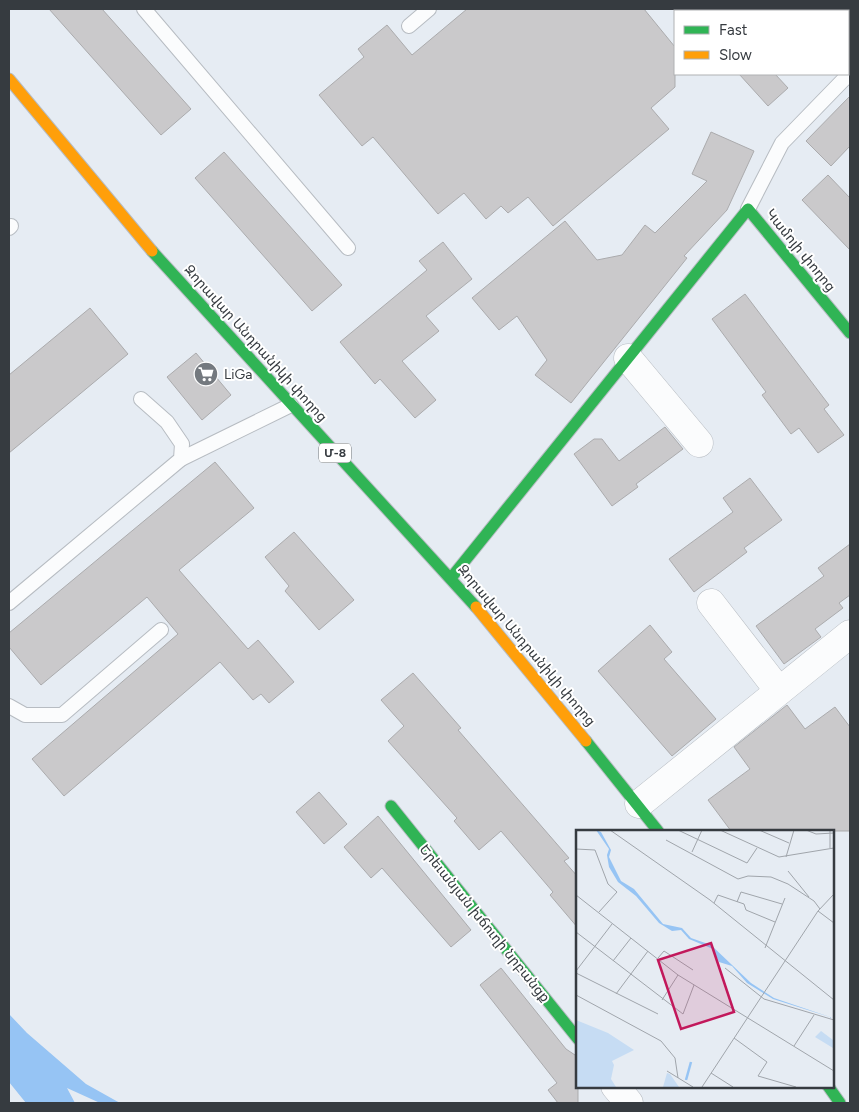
<svg xmlns="http://www.w3.org/2000/svg" width="859" height="1112" viewBox="0 0 859 1112" font-family="Figtree,'Noto Sans Armenian',sans-serif">
  <style>
    .water { fill: #96c4f4 }
    .building { fill: #cac9cb; stroke: #ababad }
    .lines { fill: none; stroke-linecap: round; stroke-linejoin: round }
    .lane-casing { stroke: #b7bcc2; stroke-width: 16 }
    .street-casing { stroke: #b7bcc2; stroke-width: 29 }
    .fast-casing { stroke: #b7bcc2; stroke-width: 13 }
    .slow-casing { stroke: #b7bcc2; stroke-width: 13 }
    .lane { stroke: #fbfcfd; stroke-width: 14 }
    .street { stroke: #fbfcfd; stroke-width: 28 }
    .fast { stroke: #30b455; stroke-width: 11 }
    .slow { stroke: #ff9f0a; stroke-width: 11 }
    .labels { text-anchor: middle; stroke-width: 4; stroke-linejoin: round; paint-order: stroke }
    .shield { fill: #fff; stroke: #727679; stroke-width: 1 }
    .shield-label { font-size: 12px; font-weight: bold; fill: #363b40 }
    .street-label { font-size: 14px; fill: #363b40; stroke: #fff }
    .poi-label { font-size: 14px; fill: #363b40; stroke: #fff; text-anchor: start }
    .inset-river { fill: none; stroke: #96c4f4; stroke-width: 2.5 }
    .inset-road { fill: none; stroke: #a0a5ab; stroke-width: 1 }
    .view { fill: #c2185b; fill-opacity: 0.15; stroke: #c2185b; stroke-width: 2.5 }
    .inset-edge { fill: none; stroke: #363b40; stroke-width: 2.5 }
  </style>
  <rect width="100%" height="100%" fill="#e6ecf3"/>
  <path class="water" d="M9 1014 27 1033 86 1084 120 1103H100L67 1088 75 1103H26L9 1082Z"/>
  <g class="building">
    <path d="M49 9H102L191 109 161 135Z"/>
    <path d="M467 9H644L675 47V87L651 108 669 129 553 226 528 197 508 213 501 206 486 219 464 193 438 214 373 137 362 146 319 95 364 57 358 49 387 25 412 55Z"/>
    <path d="M739 74H775L788 88 768 106Z"/>
    <path d="M850 96V146L831 166 806 141Z"/>
    <path d="M711 132 754 151 727 210 684 256 687 258 571 403 535 375 547 360 517 316 499 330 472 298 565 221 597 260 622 255 645 225 655 233 707 181 692 174Z"/>
    <path d="M224 152 342 285 312 311 195 178Z"/>
    <path d="M828 175 850 198V250L802 200Z"/>
    <path d="M443 242 472 279 426 316 439 331 402 361 436 400 415 418 380 379 375 384 340 342 427 270 419 261Z"/>
    <path d="M745 294 829 405 824 409 844 435 818 453 799 428 791 434 762 395 766 392 712 319Z"/>
    <path d="M90 308 128 354 9 453V375Z"/>
    <path d="M196 353 231 395 202 420 167 377Z"/>
    <path d="M665 427 683 449 636 484 638 487 612 506 574 454 594 439H602L619 461Z"/>
    <path d="M215 462 254 508 179 570 248 649 258 640 294 682 269 703 261 694 253 700 220 662 64 796 32 759 178 634 147 597 41 685 9 647V633Z"/>
    <path d="M750 478 782 520 744 548 747 552 694 592 669 559 733 512 723 498Z"/>
    <path d="M294 532 354 600 319 630 285 591 289 586 265 557Z"/>
    <path d="M850 544V595L839 603 843 608 815 629 821 637 784 664 756 626 824 576 818 568Z"/>
    <path d="M650 625 672 652 664 659 716 719 672 756 598 671Z"/>
    <path d="M413 673 461 728 458 730 569 858 564 861 578 877V928L550 895 553 892 501 831 479 850 454 821 457 818 388 741 404 726 381 700Z"/>
    <path d="M787 705 805 729 835 707 850 727V831H731L708 800 750 769 734 747Z"/>
    <path d="M319 792 347 824 324 844 296 812Z"/>
    <path d="M378 816 471 930 451 947 382 868 371 878 344 847Z"/>
    <path d="M501 968 566 1049 578 1057V1103H558L548 1090 557 1083 480 985Z"/>
  </g>
  <g class="lines">
    <g class="lane-casing">
      <g id="lane">
        <path d="M144 9 348 248"/>
        <path d="M807 9 808 11"/>
        <path d="M409 26 429 9"/>
        <path d="M848 54 850 57"/>
        <path d="M748 209 782 143 850 73"/>
        <path d="M9 228 11 226"/>
        <path d="M181 459 291 405"/>
        <path d="M9 603 181 459 182 444 167 422 141 399"/>
        <path d="M9 706 25 715H62L161 630"/>
      </g>
    </g>
    <g class="street-casing">
      <g id="street">
        <path d="M628 358 699 443"/>
        <path d="M711 603 779 691"/>
        <path d="M639 804 850 634"/>
        <path d="M615 1086 629 1103"/>
      </g>
    </g>
    <g class="fast-casing">
      <g id="fast">
        <path d="M152 251 476 607"/>
        <path d="M451 578 748 209 850 333"/>
        <path d="M586 741 658 831"/>
        <path d="M391 806 578 1039"/>
        <path d="M828 1086 840 1103"/>
      </g>
    </g>
    <g class="slow-casing">
      <g id="slow">
        <path d="M9 79 152 251"/>
        <path d="M476 607 586 741"/>
      </g>
    </g>
    <use href="#lane" class="lane"/>
    <use href="#street" class="street"/>
    <use href="#fast" class="fast"/>
    <use href="#slow" class="slow"/>
  </g>
  <defs>
    <g id="supermarket-disc" transform="scale(1.25)"><circle r="9.5" fill="#74797f" stroke="#fff"/><path d="M-6-5.5h2.5l.6 2H6L4.5 2H-2.5L-4.4-4H-6ZM-1.5 3.2a1.3 1.3 0 1 0 .1 0ZM3 3.2a1.3 1.3 0 1 0 .1 0Z" fill="#fff"/></g>
  </defs>
  <g fill-rule="evenodd">
    <use href="#supermarket-disc" x="206" y="374"/>
  </g>
  <g class="labels">
    <rect class="shield" x="319" y="443.5" width="32" height="19" rx="4"/>
    <g class="shield-label">
      <text x="335" y="457">Մ-8</text>
    </g>
    <g class="street-label">
      <text transform="translate(801 250) rotate(51)" y="5">Կամոյի փողոց</text>
      <text transform="translate(256 343) rotate(48)" y="5">Զորավար Անդրանիկի փողոց</text>
      <text transform="translate(527 645) rotate(50)" y="5">Զորավար Անդրանիկի փողոց</text>
      <text transform="translate(485 923) rotate(51)" y="5">Երեւանյան խճուղի նրբանցք</text>
    </g>
    <g class="poi-label">
      <text x="224" y="379">LiGa</text>
    </g>
  </g>
  <g transform="translate(576 830)">
    <rect width="258" height="258" fill="#e6ecf3"/>
    <path d="M0 190 32 203 58 220 36 231 38 235 35 249 40 257H0ZM245 201 257 210V218L239 207ZM91 243 94 244 103 257H87Z" fill="#c6dcf3"/>
    <path d="M20 0 25 2 35 20 33 27 45 51 58 59 87 94 106 98 115 108 135 115 175 153 198 168 257 188 197 169 171 153 156 136 143 132 137 119 113 109 105 100 96 101 83 93 60 66 42 52 33 37 31 25 33 19Z" fill="#96c4f4"/>
    <path class="inset-river" d="M110 250 115 232"/>
    <path class="inset-road" d="M34 0 134 70 258 170M102 0 171 33 181 18M144 0 203 27 258 18M183 0 213 13M230 0 240 4 258 3M90 10 162 49 172 46 195 47 212 54 238 71 244 79M254 18V0M0 19 19 20 32 54 41 62 23 82M116 22 126 0M210 27 218 0M212 41 233 67M0 65 102 145 258 241M161 72 165 62 206 74M138 73 142 65 168 74 170 80 199 92M242 81 258 93M0 102 107 184 118 155M189 118 209 68M82 128 88 121 117 140M37 131 55 108M149 138 188 169 258 190M0 141 36 94M0 143 82 184M40 164 72 121M0 165 85 211 99 228 102 248M86 170 102 145M172 187 242 81 258 64M158 208 191 232 182 246 220 257M218 216 238 185M91 241 117 257M135 243 157 257M126 257 172 187"/>
    <path class="view" d="M135 113 158 182 105 199 82 130Z"/>
    <rect width="258" height="258" class="inset-edge"/>
  </g>
  <rect width="859" height="1112" fill="none" stroke="#363b40" stroke-width="20"/>
  <rect x="674" y="10" width="175" height="65" fill="#ffffff" stroke="#afb1b3"/>
  <rect x="684" y="26" width="25" height="8" fill="#30b455" stroke="#afb1b3"/>
  <text x="719" y="35" font-size="15" fill="#363b40">Fast</text>
  <rect x="684" y="51" width="25" height="8" fill="#ff9f0a" stroke="#afb1b3"/>
  <text x="719" y="60" font-size="15" fill="#363b40">Slow</text>
</svg>
